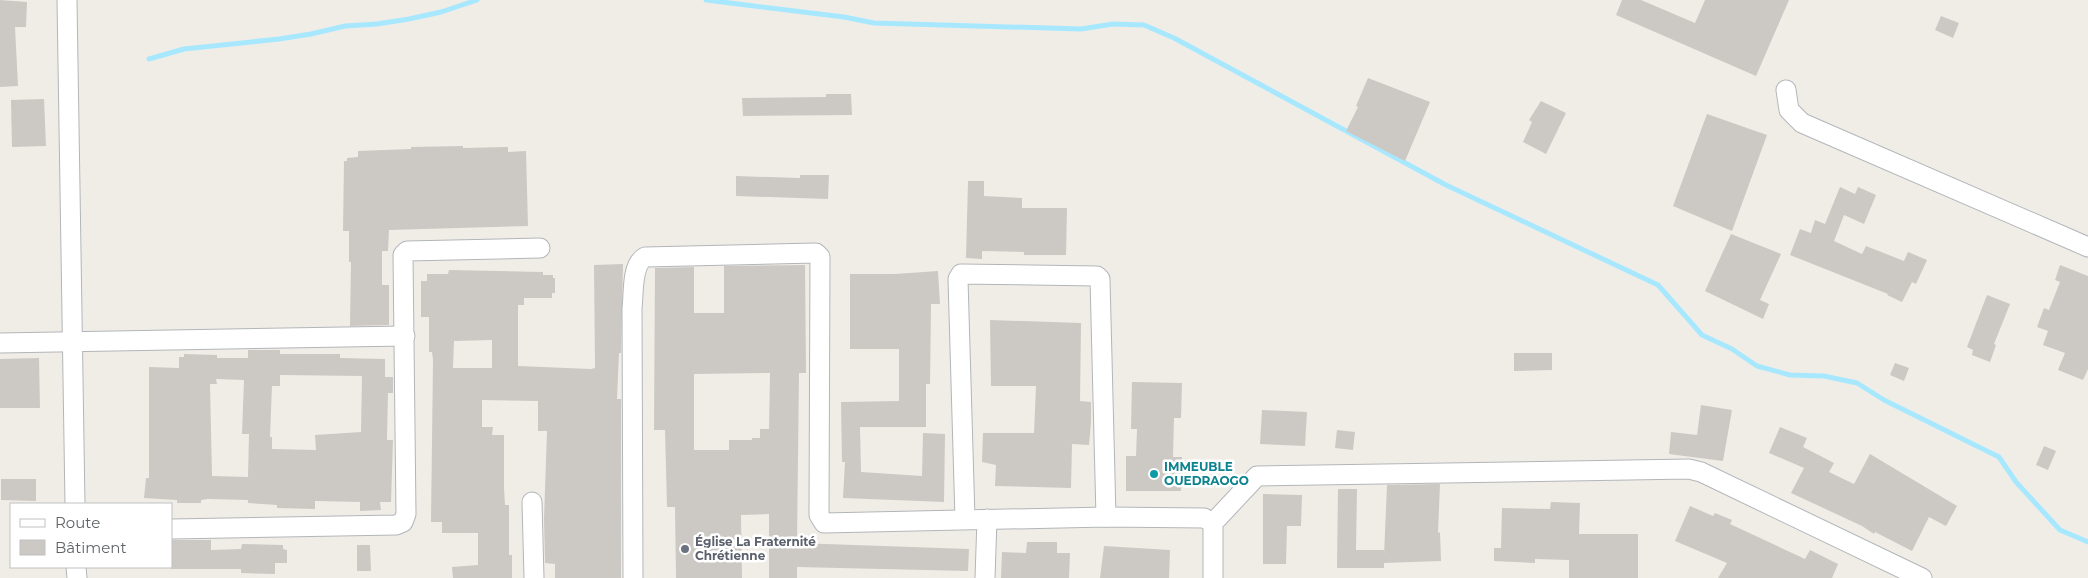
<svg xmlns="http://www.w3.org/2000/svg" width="2088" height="578" viewBox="0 0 2088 578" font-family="Montserrat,sans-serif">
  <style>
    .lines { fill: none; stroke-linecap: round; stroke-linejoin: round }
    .stream { stroke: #a8e8ff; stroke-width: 5 }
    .building { fill: #ccc8c4; fill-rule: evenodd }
    .street-casing { stroke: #b2b6b9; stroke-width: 21 }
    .street { stroke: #fff; stroke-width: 19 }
    .culture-dot { fill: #0f9aa8; stroke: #fff; stroke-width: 2 }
    .worship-dot { fill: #6b7280; stroke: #fff; stroke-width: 2 }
    .labels { text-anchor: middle; stroke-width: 5; stroke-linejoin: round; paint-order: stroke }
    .culture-label { font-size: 12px; font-weight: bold; fill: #0d838f; stroke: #fff; text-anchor: start }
    .worship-label { font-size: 12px; font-weight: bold; fill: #5b616d; stroke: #fff; text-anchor: start }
  </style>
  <rect width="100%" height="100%" fill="#f0ede7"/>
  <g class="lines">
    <g class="stream">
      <path d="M706 0 844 17 874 23 1081 29 1113 24 1144 25 1174 38 1446 185 1658 285 1702 335 1732 349 1757 366 1790 375 1824 376 1857 383 1884 400 1999 457 2016 482 2060 530 2088 542"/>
      <path d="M149 59 184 49 279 39 311 34 345 26 377 24 409 19 441 12 477 0"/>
    </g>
  </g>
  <g class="building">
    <path d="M0 0 27 2 26 27H15L18 86 0 87Z"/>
    <path d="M1622 0H1641L1695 23 1705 0H1789L1756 76 1616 15Z"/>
    <path d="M1941 16 1959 23 1953 38 1935 30Z"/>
    <path d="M1368 78 1430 102 1405 161 1346 131 1358 107 1356 106Z"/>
    <path d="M826 94H851L852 115 743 116 742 98 826 97Z"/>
    <path d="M44 99 46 146 12 147 11 100Z"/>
    <path d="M1541 101 1566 113 1546 154 1523 142 1532 122 1529 120Z"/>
    <path d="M1707 114 1767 135 1732 231 1673 206Z"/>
    <path d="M463 146V148L508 147V152L526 151 528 226 389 230 388 251H382V285H389V325L350 326 351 262H349V231H343L344 161H347V158L358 157V151L411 149V147Z"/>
    <path d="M800 175H829L828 199 736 196V176L800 178Z"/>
    <path d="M968 181H984V196L1022 198V208H1067L1066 255H1024V252L982 251V259L966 258Z"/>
    <path d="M1840 187 1855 194 1858 187 1876 195 1864 224 1844 215 1834 241 1862 254 1866 246 1904 261 1908 252 1927 260 1916 284 1912 282 1902 302 1887 295 1888 294 1790 255 1800 229 1811 233 1815 220 1825 224Z"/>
    <path d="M1731 234 1781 254 1760 300 1769 304 1763 319 1705 291Z"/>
    <path d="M623 264 621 353H619L617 399H621V578H555V564L545 563 544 519 547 431H538V401L482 400V427H493L492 435H504V488L505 505H509V555H512V578H453L452 567 478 565V533H442V522H431L433 360 432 352H429V317H421V281H427V274H448L449 270 543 272V275H553V278H555V293H552V298H524V305H518V366L591 369 595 368 594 265ZM492 340V368H453L454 341Z"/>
    <path d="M805 265 806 373H799L797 543 969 549 968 571 797 567V578H769V514L741 515 742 578H676L675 507H667L665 430H654L655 268 694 267V313H724V266ZM770 373 769 429H760V438H752V440H729V450H694V374Z"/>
    <path d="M2060 265 2088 276V369L2083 380 2058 370 2065 353 2043 345 2048 331 2037 327 2044 308 2049 310 2060 282 2055 280Z"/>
    <path d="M938 271 940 304H931L930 384H926V427H860L861 472 922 476 923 433 945 434 944 502 843 498 845 462H842L841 402 899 401V349H850V274H895Z"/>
    <path d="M1987 295 2010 304 1994 344 1996 345 1990 362 1972 355 1973 350 1967 347Z"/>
    <path d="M990 320 1081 323 1080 401 1091 402V422L1089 445 1072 444 1071 488 995 486 996 465 982 462 983 433H1034L1036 386H991Z"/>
    <path d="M248 350H280V354H340V358L385 359V377H393V393H388L387 440H393L391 502H380L381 510 360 511V502L315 501V509L277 508V505L248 503V500L208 499 201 500V503H177V500L144 498 146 478H149V367L179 368V357H184V354L217 355V358H248ZM280 375 362 376 361 432 315 435 316 450 272 449V437H270L272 386H280ZM216 379 244 380 242 434H249L248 477 212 476 210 384H217Z"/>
    <path d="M1514 353H1552V370L1514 371Z"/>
    <path d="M39 358 40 408H0V359Z"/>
    <path d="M1895 363 1909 368 1904 381 1890 375Z"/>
    <path d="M1132 382 1182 383 1181 418H1174L1173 457H1182L1181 491H1126V456H1136L1137 429H1131Z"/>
    <path d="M1701 405 1732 410 1723 461 1669 454 1671 432 1697 435Z"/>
    <path d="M1262 410 1307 412 1305 446 1260 444Z"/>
    <path d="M1780 427 1807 438 1803 447 1834 463 1829 472 1854 484 1870 454 1957 506 1946 526 1929 517 1912 551 1875 532 1874 534 1862 526 1791 493 1804 468 1769 453Z"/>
    <path d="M1337 430 1355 432 1353 450 1335 448Z"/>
    <path d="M2044 446 2056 451 2048 470 2036 465Z"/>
    <path d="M1 479H36V501L1 500Z"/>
    <path d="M1440 484 1438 533 1440 532 1441 561 1384 563V568H1337L1338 489H1357L1356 550H1384V556L1387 485Z"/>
    <path d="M1263 494 1302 495 1301 526H1287L1286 564H1263Z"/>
    <path d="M1551 502 1580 503 1579 534H1638V578H1569V560L1535 559V563L1494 561V548H1501L1502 508 1550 509Z"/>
    <path d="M1690 506 1713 516 1715 513 1732 520 1730 524 1805 559 1810 550 1838 564 1832 578H1718L1727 563 1675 541Z"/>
    <path d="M171 540H211V550L241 549 242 544 283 545V549L287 550V563H275V574L241 573V569H171Z"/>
    <path d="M1027 542H1057V553H1070L1069 578H1001L1002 552 1026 553Z"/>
    <path d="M357 545H370L371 571H357Z"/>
    <path d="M1104 546 1170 550 1169 578H1100Z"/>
  </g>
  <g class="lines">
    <g class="street-casing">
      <g id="street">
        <path d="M67 0 75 504"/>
        <path d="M1786 90 1789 110 1802 123 2088 247"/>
        <path d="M0 343 405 336"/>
        <path d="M532 502 534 578"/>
        <path d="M965 519 958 279 961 274 1097 276 1100 279 1106 517"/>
        <path d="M171 529 396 525 403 522 406 514 403 255 407 251 540 248"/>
        <path d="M76 567 77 578"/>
        <path d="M633 578 632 308C634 294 631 265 645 257L816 253 820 257 819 515 824 523 1106 517 1204 518 1213 523"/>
        <path d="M985 578 987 519"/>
        <path d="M1213 578V523L1257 476 1689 469 1701 472 1922 578"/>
      </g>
    </g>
    <use href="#street" class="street"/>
  </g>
  <circle class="culture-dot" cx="1154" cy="474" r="5"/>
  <circle class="worship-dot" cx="685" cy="549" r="5"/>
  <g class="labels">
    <g class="culture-label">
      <text x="1164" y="471">IMMEUBLE<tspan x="1164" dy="14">OUEDRAOGO</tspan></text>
    </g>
    <g class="worship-label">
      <text x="695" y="546">Église La Fraternité<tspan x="695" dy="14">Chrétienne</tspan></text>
    </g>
  </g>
  <rect x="10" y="503" width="162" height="65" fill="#ffffff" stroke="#bfc1c2"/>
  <rect x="20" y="519" width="25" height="8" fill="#ffffff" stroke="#bfc1c2"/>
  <text x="55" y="528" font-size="15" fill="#5e6467">Route</text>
  <rect x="20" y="540" width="25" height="15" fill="#ccc8c4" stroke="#bfc1c2"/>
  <text x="55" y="553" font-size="15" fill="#5e6467">Bâtiment</text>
</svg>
